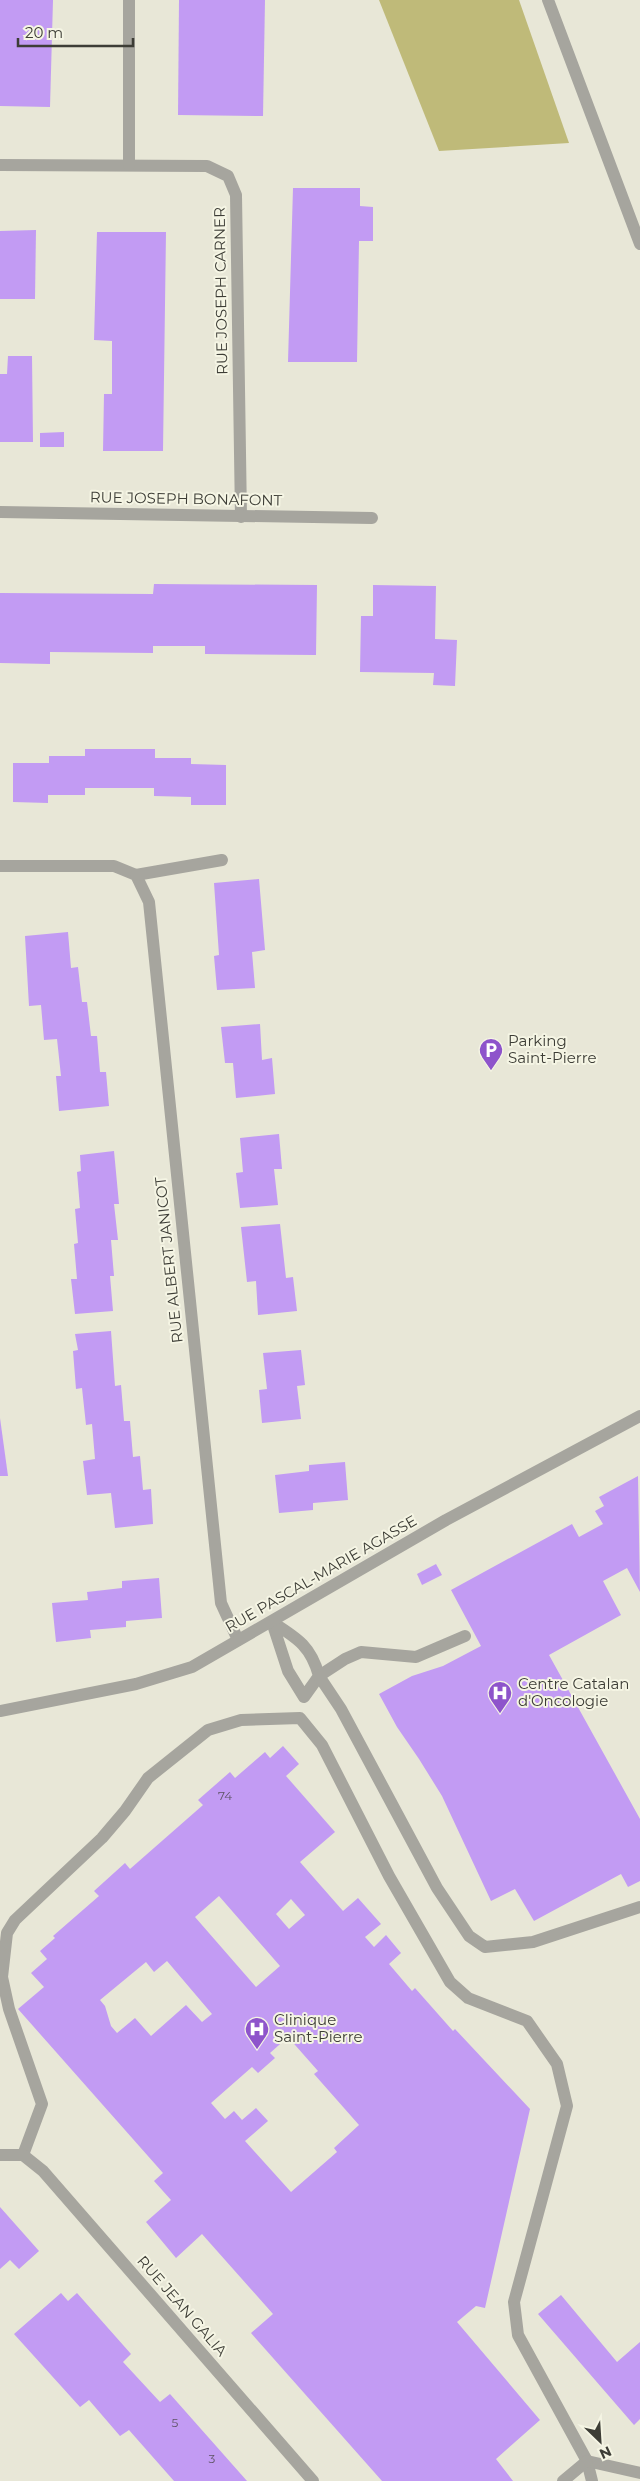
<svg xmlns="http://www.w3.org/2000/svg" width="640" height="2481" viewBox="0 0 640 2481" font-family="Montserrat,sans-serif">
  <style>
    .green { fill: #bfba79 }
    .building { fill: #c29bf3; fill-rule: evenodd }
    .lines { fill: none; stroke-linecap: round; stroke-linejoin: round }
    .service { stroke: #a6a59e; stroke-width: 12 }
    .minor { stroke: #a6a59e; stroke-width: 12 }
    .tertiary { stroke: #a6a59e; stroke-width: 12 }
    .labels { text-anchor: middle; stroke-width: 4; stroke-linejoin: round; paint-order: stroke }
    .number-label { font-size: 12px; fill: #5e5465 }
    .street-label { font-size: 15px; fill: #3d3d36; stroke: #f5f5e4 }
    .poi-label { font-size: 15px; fill: #3d3d36; stroke: #f5f5e4; text-anchor: start }
  </style>
  <rect width="100%" height="100%" fill="#e8e7d7"/>
  <path class="green" d="M379 0H519L569 143 439 151Z"/>
  <g class="building">
    <path d="M0 0H53L50 107 0 106Z"/>
    <path d="M179 0H265L263 116 178 115Z"/>
    <path d="M293 188H360V206L373 207V241H359L357 362H288Z"/>
    <path d="M36 230 35 299H0V231Z"/>
    <path d="M97 232H166L163 451H103L104 394H112V341L94 340Z"/>
    <path d="M8 356H32L33 442H0V374H7Z"/>
    <path d="M64 432V447H40V433Z"/>
    <path d="M154 584 317 585 316 655 205 654V646H153V653L50 652V664L0 663V593L153 594Z"/>
    <path d="M373 585 436 586 435 639 457 640 455 686 433 685 434 673 360 672 361 616H373Z"/>
    <path d="M85 749H155V758H191V764L226 765V805H191V797L154 796V788H85V795H48V803L13 802V763H49V756H85Z"/>
    <path d="M259 879 265 950 252 952 255 988 217 990 214 956 219 955 214 883Z"/>
    <path d="M68 932 71 968 78 967 82 1002H87L91 1036H97L100 1072H106L109 1106 59 1111 56 1076H61L57 1039 44 1040 41 1005 29 1006 25 936Z"/>
    <path d="M260 1024 262 1060 272 1058 275 1094 236 1098 233 1063H225L221 1027Z"/>
    <path d="M279 1134 282 1169H274L278 1205 240 1208 236 1173 243 1172 240 1138Z"/>
    <path d="M114 1151 119 1204H114L118 1240H111L114 1276H110L113 1311 75 1314 71 1279H77L74 1244 78 1243 75 1209 80 1208 77 1172 81 1171 80 1155Z"/>
    <path d="M280 1224 286 1278 293 1277 297 1311 258 1315 256 1281 247 1282 241 1227Z"/>
    <path d="M111 1331 115 1386 121 1385 124 1421H130L133 1457 140 1456 143 1490 151 1489 153 1524 115 1528 111 1493 87 1495 83 1461 95 1459 92 1424 86 1425 82 1388 76 1389 73 1351 78 1350 75 1334Z"/>
    <path d="M301 1350 305 1385 297 1386 301 1419 262 1423 259 1390 267 1389 263 1353Z"/>
    <path d="M0 1418 8 1476H0Z"/>
    <path d="M345 1462 348 1500 313 1503V1510L279 1513 275 1475 309 1471V1465Z"/>
    <path d="M638 1476 640 1592 627 1568 603 1581 621 1615 549 1655 640 1819V1881L628 1887 621 1874 534 1921 515 1889 491 1901 442 1796 419 1759 397 1727 379 1694 412 1676 443 1666 481 1646 451 1590 572 1524 579 1537 603 1524 595 1511 604 1506 599 1497Z"/>
    <path d="M436 1564 442 1575 422 1585 417 1574Z"/>
    <path d="M159 1578 162 1618 126 1621V1627L90 1630 91 1638 56 1642 52 1603 88 1600 87 1592 122 1588V1581Z"/>
    <path d="M283 1746 299 1764 286 1776 335 1832 300 1862 343 1911 358 1898 381 1924 365 1937 374 1947 386 1935 401 1953 389 1964 412 1991 415 1988 453 2031 455 2029 530 2109 485 2308 476 2306 457 2322 540 2420 496 2459 513 2481H382L251 2333 273 2314 202 2234 176 2258 146 2222 171 2200 154 2181 163 2173 18 2009 44 1987 31 1973 47 1959 40 1951 55 1938 53 1936 99 1896 94 1891 125 1863 130 1869 203 1805 198 1800 230 1772 235 1778 265 1752 270 1758ZM219 1896 280 1966 256 1987 195 1917ZM291 1899 305 1915 289 1929 276 1914ZM167 1961 212 2014 202 2022 186 2005 151 2036 135 2018 117 2033 111 2026 105 2006 100 2000 146 1962 154 1972ZM288 2037 318 2071 314 2074 359 2125 334 2148 337 2152 291 2192 245 2141 268 2121 256 2108 242 2120 234 2111 225 2119 211 2103 252 2067 258 2073 275 2058 270 2053Z"/>
    <path d="M0 2207 39 2251 19 2269 10 2260 0 2269Z"/>
    <path d="M61 2293 68 2301 77 2293 131 2354 123 2362 160 2402 170 2394 247 2481H174L129 2430 120 2436 89 2400 80 2407 14 2334Z"/>
    <path d="M561 2295 617 2362 640 2342V2419L634 2425 538 2314Z"/>
  </g>
  <g class="lines">
    <g class="service">
      <path d="M272 1622C297 1638 311 1646 319 1676L304 1697 288 1671Z"/>
      <path d="M465 1636 416 1657 361 1652 345 1659 319 1676 341 1709 437 1888 469 1936 485 1947 533 1942 640 1907"/>
      <path d="M23 2155 42 2104 9 2009 2 1977 7 1933 15 1920 102 1838 125 1811 148 1778 208 1730 241 1720 300 1718 322 1745 389 1876 450 1982 468 1998 527 2021 557 2064 567 2106 514 2302 518 2335 587 2461 592 2481"/>
      <path d="M587 2461 640 2473"/>
      <path d="M563 2481 587 2461"/>
    </g>
    <g class="minor">
      <path d="M0 165 207 166 228 176 236 195 241 517"/>
      <path d="M129 165V0"/>
      <path d="M0 512 372 518"/>
      <path d="M0 866H114L136 875 149 902 221 1603 238 1640"/>
      <path d="M136 875 222 860"/>
      <path d="M0 1711 136 1684 192 1667 446 1520 640 1416"/>
      <path d="M0 2155H23L43 2171 313 2481"/>
    </g>
    <path class="tertiary" d="M548 0 640 244"/>
  </g>
  <defs>
    <g id="parking-pin" transform="scale(1.25)"><path d="M0 17L-7.5 6A9.5 9.5 0 1 1 7.5 6Z" fill="#8e54cb" stroke="#f5f5e4"/><path d="M-3.5-5.5H1a3.5 3.5 0 0 1 0 7H-1V5.5H-3.5ZM-1-3.4V-.6H.8a1.4 1.4 0 0 0 0-2.8Z" fill="#fff"/></g>
    <g id="hospital-pin" transform="scale(1.25)"><path d="M0 17L-7.5 6A9.5 9.5 0 1 1 7.5 6Z" fill="#8e54cb" stroke="#f5f5e4"/><path d="M-5-5h3v3.5h4V-5h3V5h-3V1.5h-4V5h-3Z" fill="#fff"/></g>
  </defs>
  <g fill-rule="evenodd">
    <use href="#parking-pin" x="491" y="1050"/>
    <use href="#hospital-pin" x="500" y="1693"/>
    <use href="#hospital-pin" x="257" y="2029"/>
  </g>
  <g class="labels">
    <g class="number-label">
      <text x="225" y="1800">74</text>
      <text x="175" y="2427">5</text>
      <text x="212" y="2463">3</text>
    </g>
    <g class="street-label">
      <text transform="translate(221 291) rotate(-91)" y="5">RUE JOSEPH CARNER</text>
      <text transform="translate(186 499) rotate(1)" y="5">RUE JOSEPH BONAFONT</text>
      <text transform="translate(169 1260) rotate(-96)" y="5">RUE ALBERT JANICOT</text>
      <text transform="translate(321 1574) rotate(-30)" y="5">RUE PASCAL-MARIE AGASSE</text>
      <text transform="translate(182 2306) rotate(49)" y="5">RUE JEAN GALIA</text>
    </g>
    <g class="poi-label">
      <text x="508" y="1046">Parking<tspan x="508" dy="17">Saint-Pierre</tspan></text>
      <text x="518" y="1689">Centre Catalan<tspan x="518" dy="17">d'Oncologie</tspan></text>
      <text x="274" y="2025">Clinique<tspan x="274" dy="17">Saint-Pierre</tspan></text>
    </g>
  </g>
  <g transform="translate(600 2441) rotate(155)" stroke="#f5f5e4" stroke-width="4" paint-order="stroke">
  <path d="M0-4L9 19L0 12L-9 19Z" fill="#3d3d36"/>
  <text y="-8" font-size="14" font-weight="bold" text-anchor="middle" fill="#3d3d36">N</text>
  </g>
  <path d="M18 38v8h115v-8" fill="none" stroke="#3d3d36" stroke-width="2.5"/>
  <text x="25" y="38" font-size="15" fill="#3d3d36" stroke="#f5f5e4" stroke-width="4" paint-order="stroke">20 m</text>
</svg>
